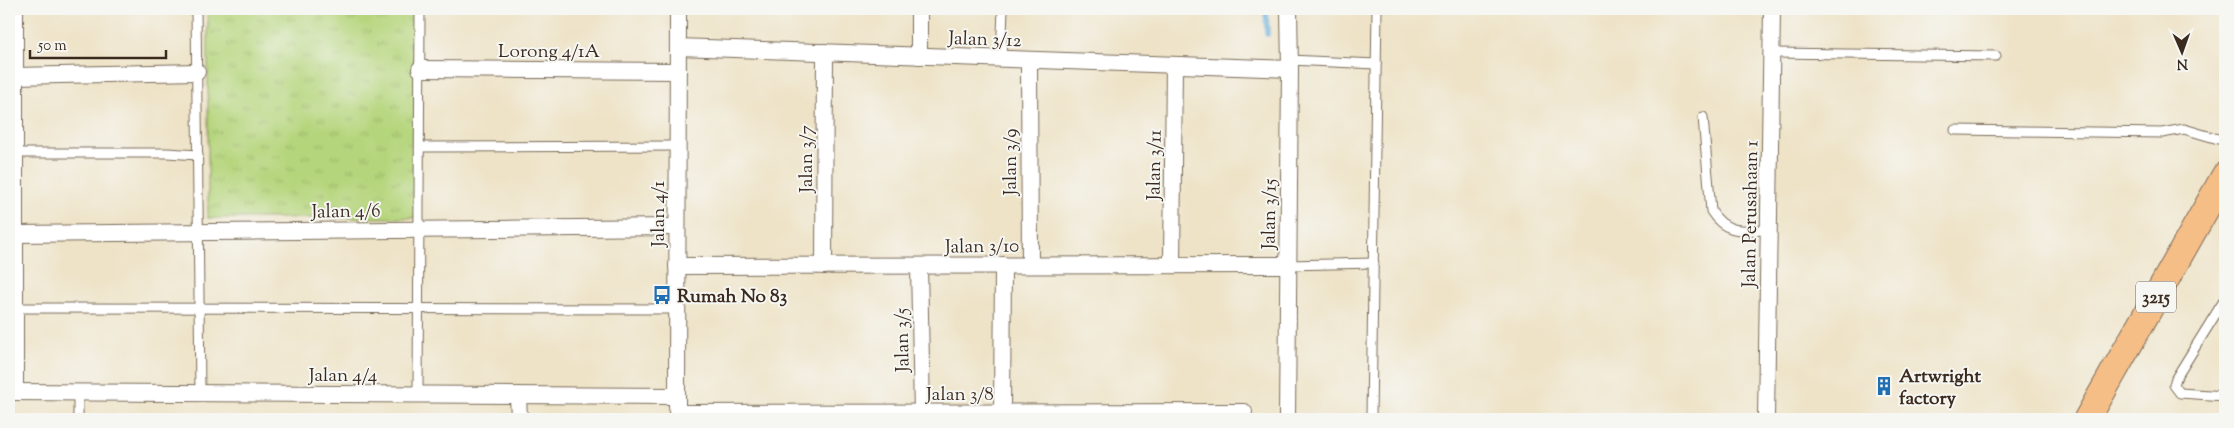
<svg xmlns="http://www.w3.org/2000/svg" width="2234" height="428" viewBox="0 0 2234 428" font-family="'Sorts Mill Goudy',serif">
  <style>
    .park { fill: url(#park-tufts); stroke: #78804d }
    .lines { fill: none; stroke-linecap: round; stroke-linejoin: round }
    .stream { stroke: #63acda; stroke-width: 5.5 }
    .lane-casing { stroke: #7a6b59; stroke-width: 11 }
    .street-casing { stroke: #7a6b59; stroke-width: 18 }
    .primary-casing { stroke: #7a6b59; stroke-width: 28 }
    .lane { stroke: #fff; stroke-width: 9 }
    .street { stroke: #fff; stroke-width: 16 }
    .primary { stroke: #f6be87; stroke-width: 26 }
    .labels { text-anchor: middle; stroke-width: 4; stroke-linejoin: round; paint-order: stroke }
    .shield { fill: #f6f6f2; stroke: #73675e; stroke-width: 1 }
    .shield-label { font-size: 18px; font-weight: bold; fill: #3b2a1e }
    .street-label { font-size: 19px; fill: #3b2a1e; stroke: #f6f6f2 }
    .poi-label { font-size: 19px; font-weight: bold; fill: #3b2a1e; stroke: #f6f6f2; text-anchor: start }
  </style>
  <defs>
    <pattern id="park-tufts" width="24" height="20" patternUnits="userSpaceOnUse" patternTransform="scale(1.25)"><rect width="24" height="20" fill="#b5d57c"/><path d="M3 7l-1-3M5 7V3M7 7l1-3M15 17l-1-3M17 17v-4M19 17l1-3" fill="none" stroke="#9db76b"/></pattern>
  </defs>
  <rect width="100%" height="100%" fill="#f6f6f2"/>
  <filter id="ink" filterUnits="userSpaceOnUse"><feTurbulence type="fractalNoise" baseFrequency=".02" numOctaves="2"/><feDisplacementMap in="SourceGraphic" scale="10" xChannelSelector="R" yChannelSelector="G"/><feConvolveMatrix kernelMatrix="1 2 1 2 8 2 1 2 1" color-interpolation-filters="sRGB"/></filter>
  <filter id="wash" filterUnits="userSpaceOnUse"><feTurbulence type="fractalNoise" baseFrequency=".0096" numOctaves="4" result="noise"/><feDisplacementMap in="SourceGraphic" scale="20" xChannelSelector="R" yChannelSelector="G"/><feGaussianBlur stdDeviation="1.12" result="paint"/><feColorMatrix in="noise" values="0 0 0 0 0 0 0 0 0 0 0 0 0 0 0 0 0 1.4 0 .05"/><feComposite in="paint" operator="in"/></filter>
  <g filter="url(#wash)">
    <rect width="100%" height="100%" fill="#eee3c7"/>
    <rect class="park" x="208" y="9" width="210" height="209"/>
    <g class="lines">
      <path class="stream" d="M1266 9 1267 34"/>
    </g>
  </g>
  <g filter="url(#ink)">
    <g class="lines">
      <g class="lane-casing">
        <g id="lane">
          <path d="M196 9 200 393"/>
          <path d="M1773 53 1996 56"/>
          <path d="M1001 59 1003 9"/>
          <path d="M1289 60 1376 64"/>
          <path d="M1703 117 1711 211C1726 235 1744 230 1769 230"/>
          <path d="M1955 130 2162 133 2184 129 2225 141"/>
          <path d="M420 147 677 146"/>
          <path d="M15 153H167L198 155"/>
          <path d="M1288 265 1374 263"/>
          <path d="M2225 299 2176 378 2174 385 2180 393 2225 396"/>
          <path d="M16 308 677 309"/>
          <path d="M78 392V419"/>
          <path d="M418 394 420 9"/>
          <path d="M1371 419 1377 9"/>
        </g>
      </g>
      <g class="street-casing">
        <g id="street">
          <path d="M15 9V392"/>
          <path d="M678 47 1290 69"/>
          <path d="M919 56V9"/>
          <path d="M1029 60 1030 265"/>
          <path d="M420 69 678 71"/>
          <path d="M15 76 197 72"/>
          <path d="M15 234 677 227"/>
          <path d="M1172 265 1174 65"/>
          <path d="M677 266 1288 265"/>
          <path d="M824 266 825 52"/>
          <path d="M919 266 922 413"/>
          <path d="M9 392 677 396"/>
          <path d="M518 395 519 419"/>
          <path d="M677 407 678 9"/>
          <path d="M1002 412 1003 265"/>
          <path d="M677 413 1244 412"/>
          <path d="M1287 419 1290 69 1289 9"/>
          <path d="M1766 419 1772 9"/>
        </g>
      </g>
      <g class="primary-casing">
        <path id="primary" d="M2087 419 2225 175"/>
      </g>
      <use href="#lane" class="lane"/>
      <use href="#street" class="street"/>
      <use href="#primary" class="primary"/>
    </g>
  </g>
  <defs>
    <g id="bus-bare" transform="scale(1.5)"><path d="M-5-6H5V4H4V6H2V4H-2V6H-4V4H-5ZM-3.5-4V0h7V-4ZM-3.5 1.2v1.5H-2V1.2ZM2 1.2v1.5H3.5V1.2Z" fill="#1f6fb2" stroke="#f6f6f2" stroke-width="2.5" paint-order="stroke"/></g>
    <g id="building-bare" transform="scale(1.5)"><path d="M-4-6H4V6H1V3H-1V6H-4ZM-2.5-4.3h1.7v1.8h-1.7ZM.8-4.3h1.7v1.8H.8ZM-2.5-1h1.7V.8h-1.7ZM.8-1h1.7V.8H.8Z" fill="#1f6fb2" stroke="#f6f6f2" stroke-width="2.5" paint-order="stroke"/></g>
  </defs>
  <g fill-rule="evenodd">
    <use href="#bus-bare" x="662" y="295"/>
    <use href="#building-bare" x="1884" y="386"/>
  </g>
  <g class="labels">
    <rect class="shield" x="2136" y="281.5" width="40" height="31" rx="4"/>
    <g class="shield-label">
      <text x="2156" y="303">3215</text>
    </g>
    <g class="street-label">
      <text transform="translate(985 38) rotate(2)" y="7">Jalan 3/12</text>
      <text x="549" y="57">Lorong 4/1A</text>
      <text transform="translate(805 159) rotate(-90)" y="7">Jalan 3/7</text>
      <text transform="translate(1009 162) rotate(-90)" y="7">Jalan 3/9</text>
      <text transform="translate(1153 165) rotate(-89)" y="7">Jalan 3/11</text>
      <text transform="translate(346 210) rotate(-1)" y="7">Jalan 4/6</text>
      <text transform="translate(657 214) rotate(-90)" y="7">Jalan 4/1</text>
      <text transform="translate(1268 214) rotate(-89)" y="7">Jalan 3/15</text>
      <text transform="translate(1749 214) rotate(-89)" y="7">Jalan Perusahaan 1</text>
      <text transform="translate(982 245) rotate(-1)" y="7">Jalan 3/10</text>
      <text transform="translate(901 340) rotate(-91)" y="7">Jalan 3/5</text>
      <text x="343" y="381">Jalan 4/4</text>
      <text x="960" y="400">Jalan 3/8</text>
    </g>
    <g class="poi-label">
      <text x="677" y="302">Rumah No 83</text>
      <text x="1899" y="382">Artwright<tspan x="1899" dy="22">factory</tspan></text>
    </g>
  </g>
  <rect width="2234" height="428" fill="none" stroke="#f6f6f2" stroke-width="30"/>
  <g transform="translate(2182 52) rotate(178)" stroke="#f6f6f2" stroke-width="4" paint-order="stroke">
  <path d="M0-4L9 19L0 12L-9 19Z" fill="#3b2a1e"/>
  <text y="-8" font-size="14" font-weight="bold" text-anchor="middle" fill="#3b2a1e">N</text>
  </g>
  <path d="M30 50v8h136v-8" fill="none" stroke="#3b2a1e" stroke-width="2.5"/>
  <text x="38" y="50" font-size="15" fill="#3b2a1e" stroke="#f6f6f2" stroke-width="4" paint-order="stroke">50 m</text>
</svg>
